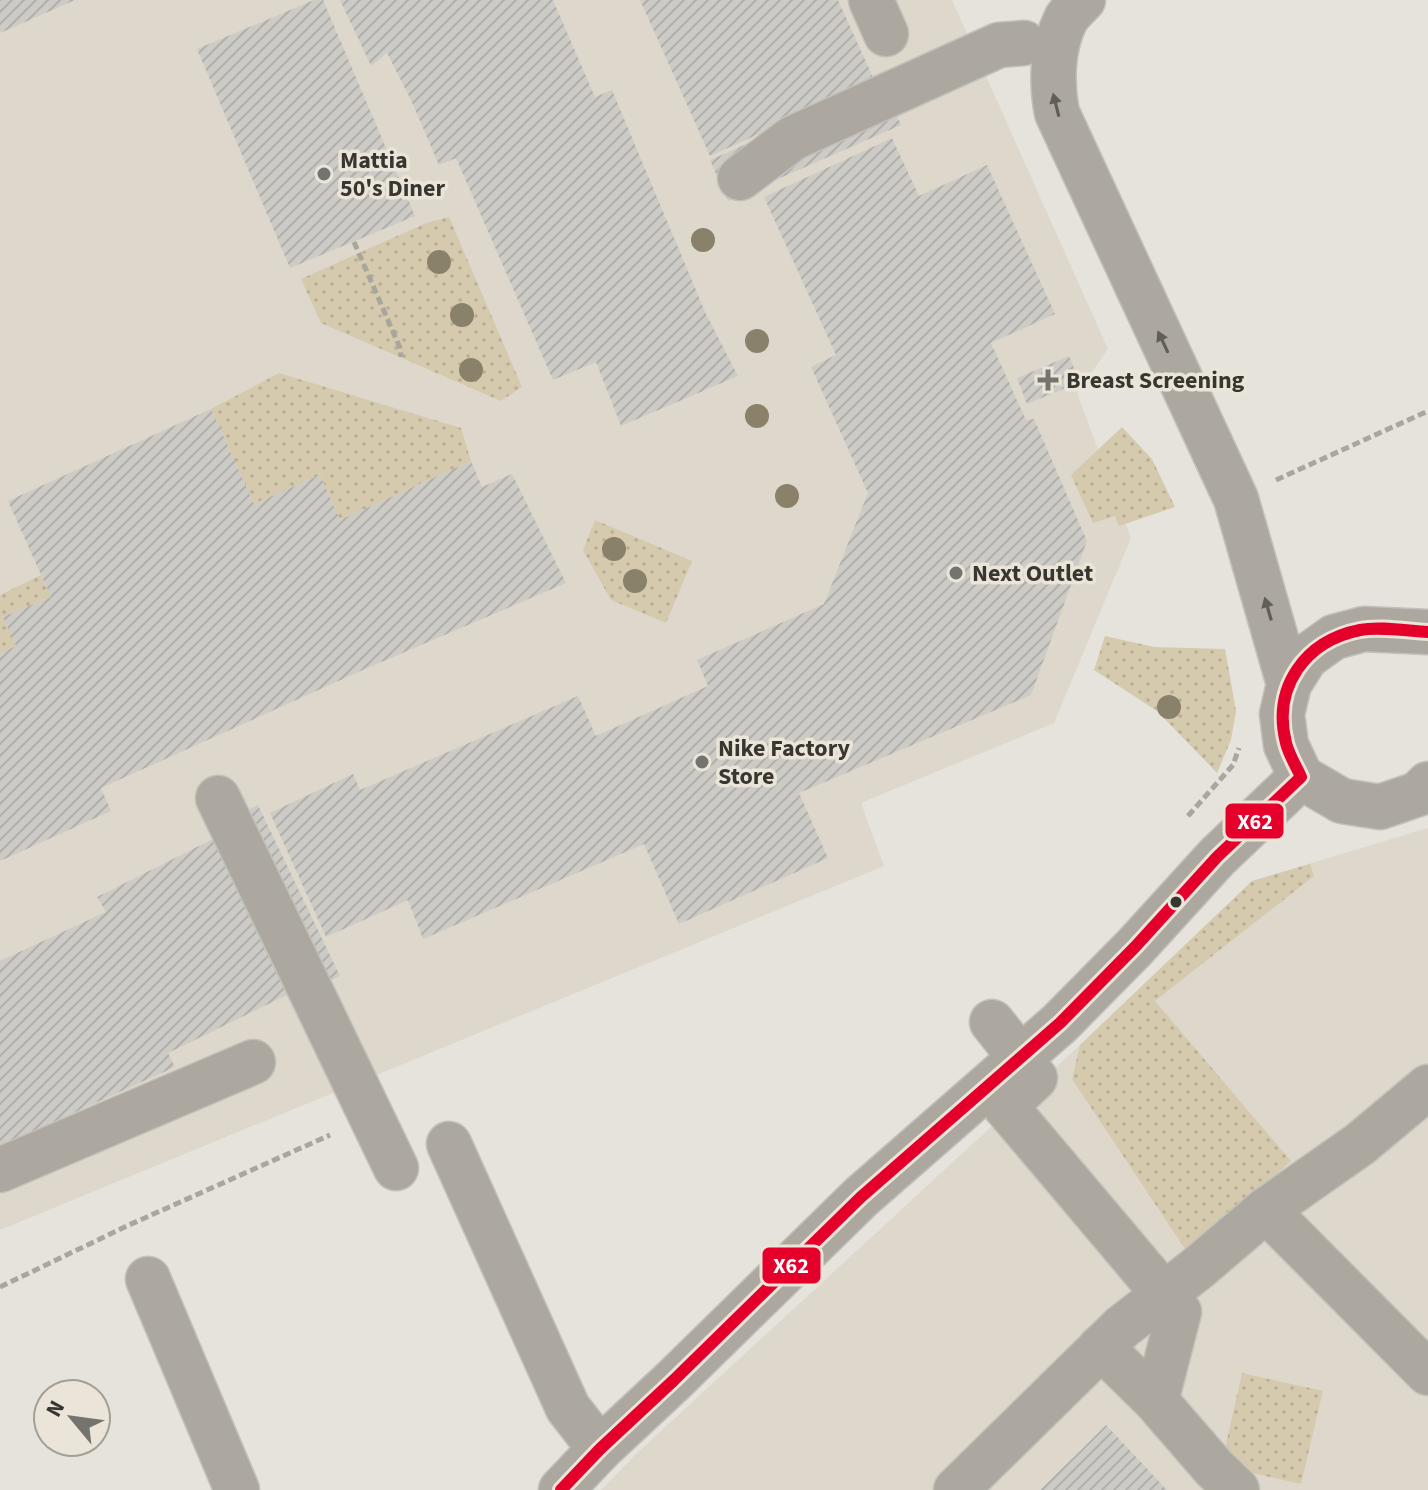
<svg xmlns="http://www.w3.org/2000/svg" width="1428" height="1490" viewBox="0 0 1428 1490" font-family="'Source Sans 3',sans-serif">
  <style>
    .built { fill: #ddd8cb }
    .grass { fill: url(#grass-dots) }
    .building { fill: url(#building-hatch) }
    .lines { fill: none; stroke-linecap: round; stroke-linejoin: round }
    .minor-casing { stroke: #c2c0bb; stroke-width: 47 }
    .path { stroke: #a9a69d; stroke-width: 5; stroke-dasharray: 8 4; stroke-linecap: butt }
    .minor { stroke: #aca8a0; stroke-width: 44 }
    .bus-1-casing { stroke: #eae5d8; stroke-width: 18 }
    .bus-1 { stroke: #e4002b; stroke-width: 12 }
    .tree { fill: #89816a }
    .oneway { fill: #615e58 }
    .poi-dot { fill: #75736d; stroke: #eae5d8; stroke-width: 3 }
    .bus-dot { fill: #383631; stroke: #eae5d8; stroke-width: 3 }
    .labels { text-anchor: middle; stroke-width: 7; stroke-linejoin: round; paint-order: stroke }
    .poi-label { font-size: 24px; font-weight: bold; fill: #383631; stroke: #eae5d8; text-anchor: start }
    .line-badge { stroke: #eae5d8; stroke-width: 3 }
    .badge-label { font-size: 22px; text-anchor: middle; font-weight: bold; fill: #fff }
  </style>
  <defs>
    <pattern id="grass-dots" width="8" height="8" patternUnits="userSpaceOnUse" patternTransform="scale(2)"><rect width="8" height="8" fill="#d6caae"/><path d="M2 2h.1M6 6h.1" fill="none" stroke="#b8ae96" stroke-width="1.8" stroke-linecap="round"/></pattern>
    <pattern id="building-hatch" width="6" height="6" patternUnits="userSpaceOnUse" patternTransform="scale(2)"><rect width="6" height="6" fill="#cdcbc6"/><path d="M-1 1l2-2M0 6l6-6M5 7l2-2" fill="none" stroke="#b1afab"/></pattern>
  </defs>
  <rect width="100%" height="100%" fill="#e6e3dc"/>
  <g class="built">
    <path d="M0 0H952L1108 349 1077 393 1131 538 1054 723 861 803 884 866 0 1230Z"/>
    <path d="M1428 828V1490H601L636 1454 1080 1045 1252 881Z"/>
  </g>
  <g class="grass">
    <path d="M449 217 522 387 501 401 321 323 301 279 426 223Z"/>
    <path d="M279 373 461 428 471 461 340 520 320 475 254 504 211 409Z"/>
    <path d="M1122 427 1152 459 1175 507 1119 526 1115 516 1093 523 1071 475Z"/>
    <path d="M595 520 692 561 666 623 611 600 583 550Z"/>
    <path d="M41 575 51 597 4 617 16 646 0 654V595Z"/>
    <path d="M1105 636 1154 647 1225 649 1236 711 1231 740 1217 773 1157 711 1094 670Z"/>
    <path d="M1310 864 1314 876 1155 1001 1291 1161 1189 1255 1072 1079 1080 1045 1252 881Z"/>
    <path d="M1242 1373 1323 1391 1301 1484 1221 1466Z"/>
  </g>
  <g class="building">
    <path d="M0 0H75L0 33Z"/>
    <path d="M314 0H323L415 216 290 268 197 49Z"/>
    <path d="M340 0H553L595 97 612 90 706 314 738 376 621 426 596 362 553 380 456 158 439 165 411 100 387 53 371 66Z"/>
    <path d="M640 0H838L875 82 710 156Z"/>
    <path d="M883 84 901 125 728 201 710 160Z"/>
    <path d="M892 138 919 196 987 165 1055 314 991 343 1026 420 1034 419 1087 541 1031 695 799 793 828 858 679 924 644 844 423 939 408 900 326 937 270 813 353 774 360 790 578 696 596 736 708 686 697 660 824 604 868 493 811 367 836 355 764 197Z"/>
    <path d="M1069 356 1080 382 1027 404 1017 378Z"/>
    <path d="M211 409 254 504 320 475 340 520 471 461 482 487 512 474 566 583 365 669 101 788 111 811 0 861V654L16 646 3 617 51 597 8 501Z"/>
    <path d="M258 805 340 976 300 995 228 819Z"/>
    <path d="M213 839 289 994 168 1053 175 1067 0 1146V961L106 912 97 897Z"/>
    <path d="M1106 1425 1167 1490H1040L1081 1450Z"/>
  </g>
  <g class="lines">
    <g class="minor-casing">
      <g id="minor">
        <path d="M871 0 886 34"/>
        <path d="M1083 0C1077 6 1070 12 1066 19 1052 47 1051 83 1057 113L1236 499 1289 684"/>
        <path d="M740 178 793 138 999 45 1024 43"/>
        <path d="M1428 632 1364 629 1334 637 1306 657 1289 684 1282 714 1286 745 1301 777 1342 801 1380 807 1418 794 1428 784"/>
        <path d="M218 798 396 1168"/>
        <path d="M992 1022 1007 1041"/>
        <path d="M1035 1078 1005 1106 1179 1312 1156 1401"/>
        <path d="M449 1144 568 1408 600 1449"/>
        <path d="M0 1170 253 1062"/>
        <path d="M1266 1210 1428 1373"/>
        <path d="M148 1279 237 1490"/>
        <path d="M1101 1347 1156 1401 1214 1468 1237 1490"/>
        <path d="M561 1490 600 1449 674 1380 861 1197 1060 1023 1135 947 1217 857 1301 777"/>
        <path d="M956 1490 1122 1327 1198 1268 1266 1210 1360 1144 1428 1087"/>
      </g>
    </g>
    <g class="path">
      <path d="M354 242 400 348 401 357"/>
      <path d="M1276 480 1428 411"/>
      <path d="M1188 816 1233 765 1239 748"/>
      <path d="M0 1287 129 1225 330 1135"/>
    </g>
    <use href="#minor" class="minor"/>
    <g class="bus-1-casing">
      <path id="bus-1" d="M561 1490 600 1449 674 1380 861 1197 1060 1023 1135 947 1217 857 1301 777C1296 766 1289 755 1286 743 1272 687 1305 641 1360 630 1380 626 1408 631 1428 632"/>
    </g>
    <use href="#bus-1" class="bus-1"/>
  </g>
  <g class="tree">
    <circle cx="703" cy="240" r="12"/>
    <circle cx="439" cy="262" r="12"/>
    <circle cx="462" cy="315" r="12"/>
    <circle cx="757" cy="341" r="12"/>
    <circle cx="471" cy="370" r="12"/>
    <circle cx="757" cy="416" r="12"/>
    <circle cx="787" cy="496" r="12"/>
    <circle cx="614" cy="549" r="12"/>
    <circle cx="635" cy="581" r="12"/>
    <circle cx="1169" cy="707" r="12"/>
  </g>
  <defs><path id="oneway-solid" d="M-6-.8H1V-3.2L6.5 0L1 3.2V.8H-6Z" transform="scale(2)"/></defs>
  <g class="oneway">
    <use href="#oneway-solid" transform="translate(1056 105) rotate(-104)"/>
    <use href="#oneway-solid" transform="translate(1163 342) rotate(-115)"/>
    <use href="#oneway-solid" transform="translate(1268 609) rotate(-106)"/>
  </g>
  <g class="poi-dot">
    <circle cx="324" cy="174" r="8"/>
    <path d="M1044 368h8v8h8v8h-8v8h-8v-8h-8v-8h8z"/>
    <circle cx="956" cy="573" r="8"/>
    <circle cx="702" cy="762" r="8"/>
  </g>
  <circle class="bus-dot" cx="1176" cy="902" r="7"/>
  <g class="labels">
    <g class="poi-label">
      <text x="340" y="168">Mattia<tspan x="340" dy="28">50's Diner</tspan></text>
      <text x="1066" y="388">Breast Screening</text>
      <text x="972" y="581">Next Outlet</text>
      <text x="718" y="756">Nike Factory<tspan x="718" dy="28">Store</tspan></text>
    </g>
  </g>
  <g class="line-badge">
    <rect x="1224" y="802" width="61" height="38" rx="8" fill="#e4002b"/>
    <rect x="761" y="1246" width="61" height="39" rx="8" fill="#e4002b"/>
  </g>
  <g class="badge-label">
    <text x="1255" y="829">X62</text>
    <text x="791" y="1273">X62</text>
  </g>
  <g transform="translate(72 1418) rotate(299)"><circle r="38" fill="#eae5d8" stroke="#a39f95" stroke-width="2"/>
  <path d="M0-6L14 30L0 20L-14 30Z" fill="#75736d"/>
  <text y="-12" font-size="22" font-weight="bold" text-anchor="middle" fill="#383631">N</text>
  </g>
</svg>
